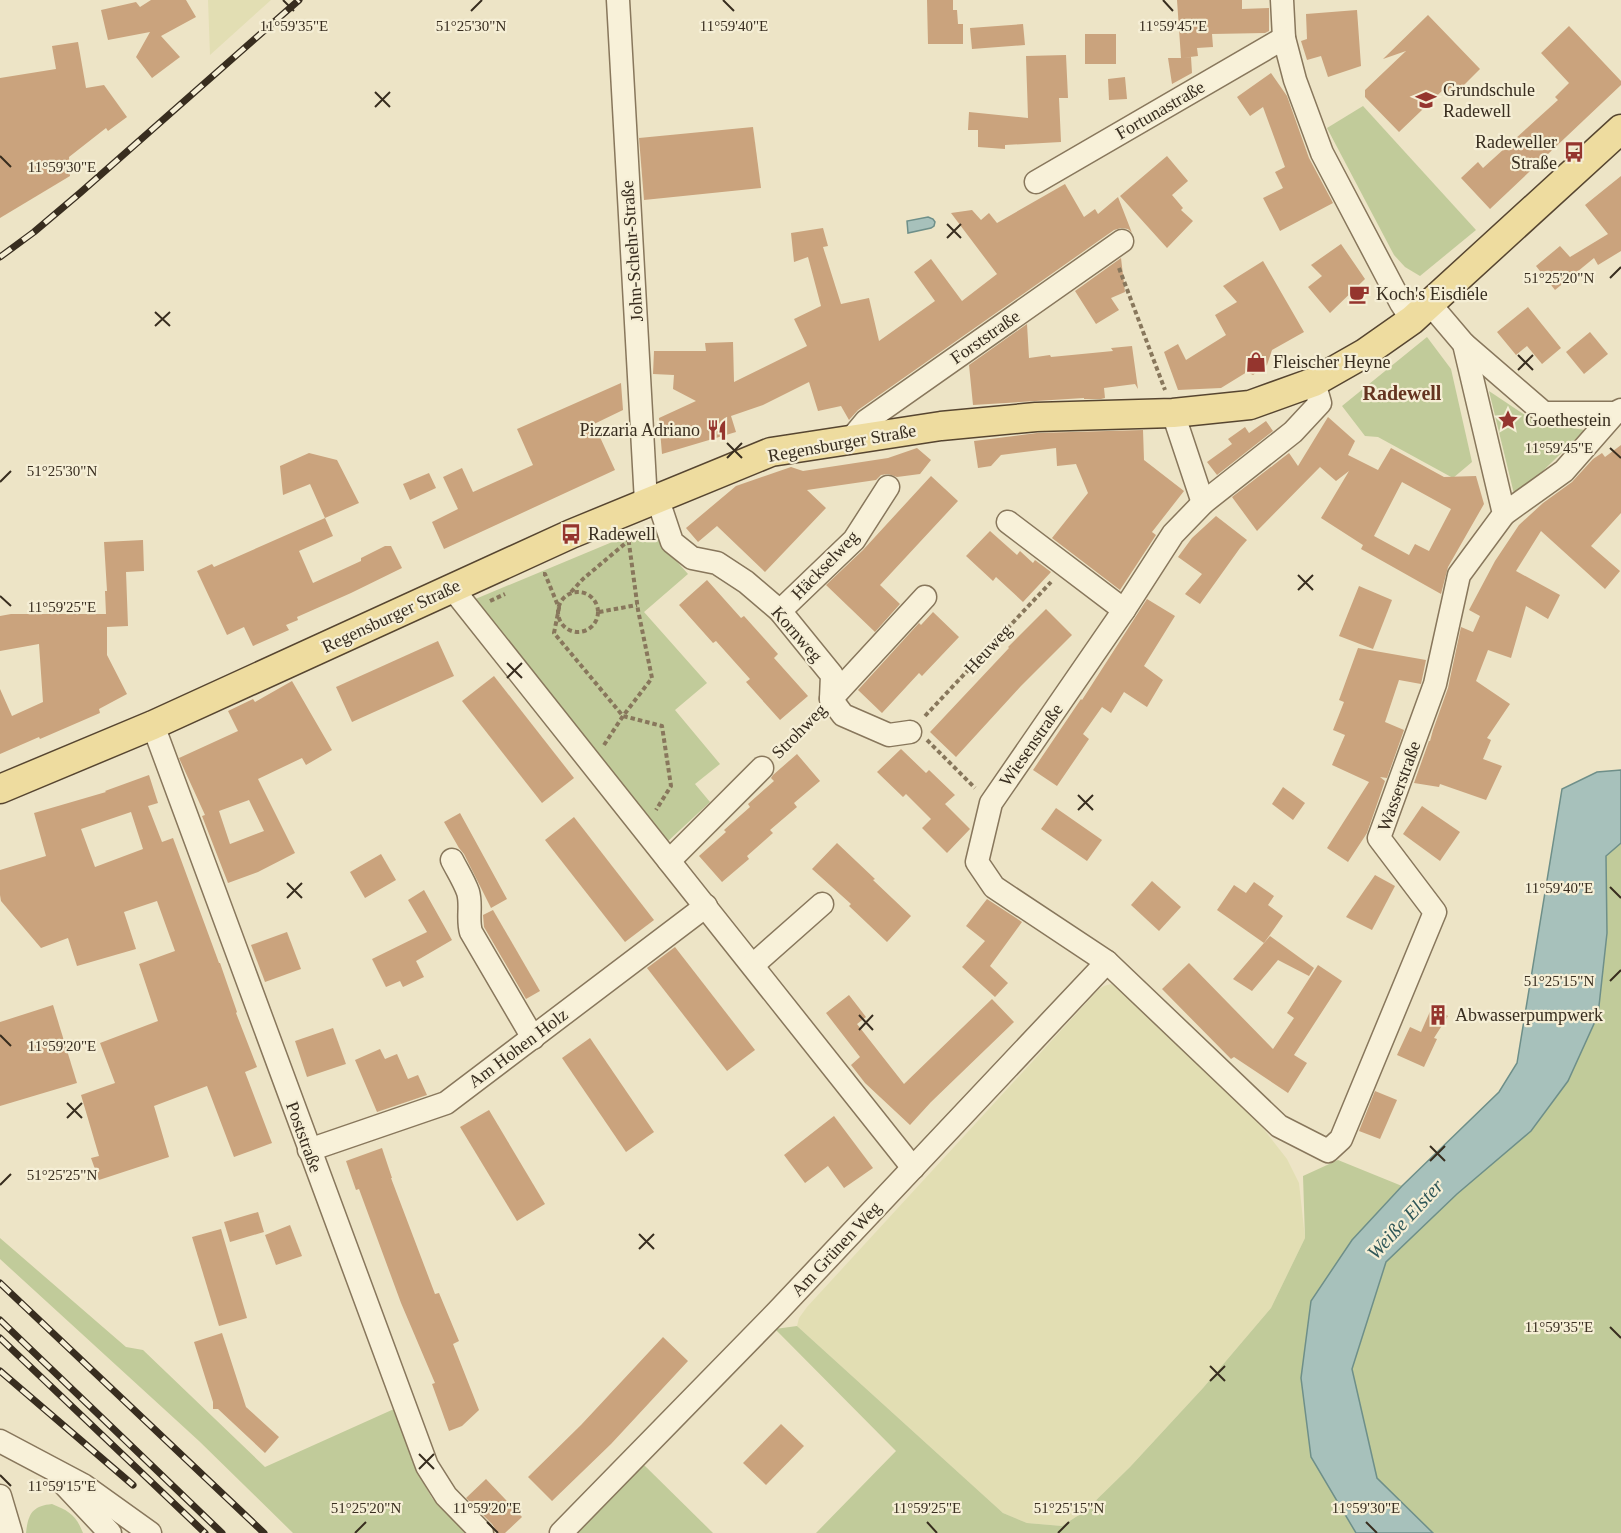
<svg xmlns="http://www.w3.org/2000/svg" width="1621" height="1533" viewBox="0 0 1621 1533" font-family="'Times New Roman',serif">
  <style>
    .farmland { fill: #e2deb3 }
    .green { fill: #c1cb9a }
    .water { fill: #a7c1bb; stroke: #6e8f89; stroke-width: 1.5 }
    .building { fill: #caa37d; fill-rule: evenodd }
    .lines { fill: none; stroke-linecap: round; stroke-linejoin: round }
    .minor-casing { stroke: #88775c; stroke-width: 25 }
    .major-casing { stroke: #564530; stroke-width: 31 }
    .path { stroke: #88775c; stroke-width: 4; stroke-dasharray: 4.5 3; stroke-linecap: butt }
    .minor { stroke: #f8f1d9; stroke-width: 22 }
    .major { stroke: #eedc9f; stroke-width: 28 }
    .rail-casing { stroke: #382d1f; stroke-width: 7 }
    .rail { stroke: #f5eed5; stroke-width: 4.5; stroke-dasharray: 14; stroke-linecap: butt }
    .ticks { fill: none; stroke: #382d1f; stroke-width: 2 }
    .labels { text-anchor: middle; stroke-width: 4.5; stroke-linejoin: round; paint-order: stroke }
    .poi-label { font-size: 18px; fill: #382d1f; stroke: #f5eed5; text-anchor: start }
    .street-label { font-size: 18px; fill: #382d1f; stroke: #f5eed5 }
    .neighbourhood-label { font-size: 20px; font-weight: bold; fill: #643420; stroke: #f5eed5 }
    .water-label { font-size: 20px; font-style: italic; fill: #2f5758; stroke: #f5eed5 }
    .ticks-label { font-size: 15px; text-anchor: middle; fill: #382d1f; stroke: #f5eed5; stroke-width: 4.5; stroke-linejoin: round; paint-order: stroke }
  </style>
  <rect width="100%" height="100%" fill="#ede4c6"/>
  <g class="farmland">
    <path d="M208 0H271L210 55Z"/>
    <path d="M1111 984 1121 988 1262 1127 1287 1159 1299 1183 1305 1238 1271 1308 1203 1388 1130 1467 1085 1511 1062 1526 1027 1523 1003 1513 797 1326 799 1318 807 1307 1099 989 1104 986Z"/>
  </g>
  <g class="green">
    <path d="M1363 106 1476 230 1420 276 1405 267 1394 255 1327 128Z"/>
    <path d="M1427 337 1451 369 1472 462 1453 478 1378 437 1365 436 1342 406Z"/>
    <path d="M1489 391 1537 423 1585 430 1515 498Z"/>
    <path d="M653 525 665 548 688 574 644 612 707 683 675 710 720 764 695 784 710 802 666 843 473 600Z"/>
    <path d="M1621 843V1533H1433L1377 1478 1352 1369 1386 1262 1457 1194 1531 1131 1568 1081 1598 1015 1607 933 1606 856Z"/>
    <path d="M1338 1160 1402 1186 1352 1240 1311 1457 1356 1533H816L896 1451 775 1329 797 1326 1003 1513 1027 1523 1062 1526 1085 1511 1130 1467 1203 1388 1271 1308 1305 1238 1303 1176Z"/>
    <path d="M0 1238 126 1347 143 1350 265 1467 394 1409 419 1475 432 1498 468 1533H293L199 1441 0 1259Z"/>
    <path d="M644 1465 713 1533H577Z"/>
    <path d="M52 1504C69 1511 76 1515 83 1533H26C28 1514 32 1506 52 1504Z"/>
  </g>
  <g class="water">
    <path d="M928 217 933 219 935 222 934 226 931 228 908 233 907 221Z"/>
    <path d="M1621 770V843L1606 856 1607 933 1598 1015 1568 1081 1531 1131 1457 1194 1386 1262 1352 1369 1377 1478 1433 1533H1356L1311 1457 1301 1378 1311 1301 1352 1240 1402 1186 1499 1092 1517 1063 1562 789 1597 772Z"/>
  </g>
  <g class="building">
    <path d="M151 0H186L196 17 161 36 180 57 152 78 136 57 150 32 108 40 101 10 136 2 140 7Z"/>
    <path d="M927 0H953V10H957L958 24H963V44H928Z"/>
    <path d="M1177 0H1242V9L1269 8V31L1265 33 1212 34 1213 47 1197 48 1198 56 1182 58 1191 57 1192 73 1172 84 1168 58H1181Z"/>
    <path d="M1357 10 1361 66 1328 77 1321 56 1307 60 1301 41 1307 39 1306 14Z"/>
    <path d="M1428 15 1480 69 1453 96 1445 88 1399 132 1365 97V90L1406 51 1383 59Z"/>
    <path d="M1023 24 1025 45 972 49 970 28Z"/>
    <path d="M1569 26 1621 81V85L1490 209 1461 178 1478 162 1483 168 1558 100 1555 97 1569 83 1541 53Z"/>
    <rect x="1085" y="34" width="31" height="30"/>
    <path d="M78 42 86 88 104 85 127 117 108 131 106 128 69 157 70 176 0 218V78L56 69 52 46Z"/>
    <path d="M1066 55 1068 98H1059L1061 142 1005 145V149L978 147V130H968L969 112 1028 118 1026 56Z"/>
    <path d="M1271 73 1287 96 1309 158 1333 203 1280 231 1263 198 1283 188 1275 172 1285 167 1263 107 1250 116 1237 97Z"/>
    <path d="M1125 77 1127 99 1109 100 1108 79Z"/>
    <path d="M753 127 761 188 644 200 639 138Z"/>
    <path d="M1167 156 1188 181 1172 195 1183 208 1181 210 1193 221 1167 248 1120 196Z"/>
    <path d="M1621 176V251L1598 265 1594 258 1555 290 1536 266 1560 246 1570 257 1608 234 1585 205Z"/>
    <path d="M1065 184 1084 217 1095 209 1098 214 1118 197 1132 233 1128 229 1121 228 1114 230 858 410 849 420 841 406 818 411 809 382 763 405 731 416 736 432 662 454 659 418 696 401 673 389 674 375 653 374 654 351H706L705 343 733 342 734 382 807 346 794 319 821 306 808 257 794 262 791 233 823 228 828 246 823 247 841 304 869 298 879 341 935 301 914 272 931 259 962 301 997 274 951 213 972 210 981 220 989 213 997 223Z"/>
    <path d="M1341 244 1365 279 1330 313 1308 287 1322 276 1311 265Z"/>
    <path d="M1121 258 1125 292 1111 298 1119 310 1096 324 1075 291Z"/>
    <path d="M1263 261 1304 332 1272 350 1267 365 1253 375 1247 372 1221 388 1178 390 1164 352 1178 344 1186 360 1226 335 1215 315 1237 302 1223 286Z"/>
    <path d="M1528 307 1561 348 1542 364 1527 346 1516 355 1497 332Z"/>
    <path d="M1027 324 1029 358 1050 355 1051 357 1113 351 1111 348 1132 346 1138 389 1135 384 1104 388 1105 398 1101 399H1084V398L973 405 969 365Z"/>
    <path d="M1590 332 1608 354 1584 374 1566 352Z"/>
    <path d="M621 383 623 410 594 424 615 470 444 549 432 522 458 509 443 477 462 468 473 492 533 465 517 429Z"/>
    <path d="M1328 417 1355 441 1348 455 1378 470 1391 448 1444 477 1476 476 1484 504 1448 567 1441 594 1361 549 1363 545 1321 518 1349 471 1336 481 1320 467 1257 531 1232 497 1289 453 1298 466ZM1402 482 1451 509 1429 551 1415 544 1409 555 1374 536Z"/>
    <path d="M1266 421 1273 431 1217 475 1207 462 1232 444 1228 439 1245 427 1249 433Z"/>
    <path d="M1143 430 1144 460 1184 491 1152 532 1156 535 1120 590 1052 538 1088 493 1076 464 1057 466 1056 448 1001 455 991 466 978 468 974 441 1037 433Z"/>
    <path d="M1621 445V513L1591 546 1620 571 1605 589 1541 531 1516 571 1560 595 1548 619 1526 606 1511 658 1488 650 1476 681 1510 704 1487 738 1491 740 1483 759 1502 766 1486 800 1440 784 1439 787 1414 783 1429 741H1430L1433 730 1448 688 1461 627 1473 632 1480 616 1469 610 1495 561 1519 525 1543 503 1572 482 1593 459 1602 453 1605 457Z"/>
    <path d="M917 448 931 460 920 474 897 477 888 474 881 475 876 480 807 490 826 508 765 572 717 526 698 542 686 528 736 486 791 467 803 471 888 458Z"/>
    <path d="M309 453 337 460 359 503 325 518 310 484 283 495 280 466Z"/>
    <path d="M429 473 436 488 410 500 403 484Z"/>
    <path d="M931 476 958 501 880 585 900 604 875 632 826 585 863 550Z"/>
    <path d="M1216 516 1247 540 1240 548 1200 604 1185 594 1202 574 1178 557 1192 538Z"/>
    <path d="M325 518 333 536 299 551 313 583 361 561V558L385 546H391L402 568 351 593 297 617 298 620 286 625 289 630 253 646 244 627 227 635 197 571 212 564 214 567Z"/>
    <path d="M990 531 1017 555 1020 551 1033 563 1035 560 1051 572 1023 602 996 577 993 581 966 556Z"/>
    <path d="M143 540 144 571 126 572 128 626 107 627V655L127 694 99 709 100 713 40 739 39 737 0 754V689L12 716 43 702 39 644 0 651V616L11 614H106L105 591H107L104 542Z"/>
    <path d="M707 580 741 618 744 616 778 654 774 658 808 696 780 720 746 682 750 679 716 641 713 643 679 605Z"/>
    <path d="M1359 586 1392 600 1373 649 1339 636Z"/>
    <path d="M1147 599 1175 616 1144 666 1163 680 1147 707 1124 692 1111 713 1102 707 1083 734 1089 739 1057 786 1033 770 1081 699 1082 700Z"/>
    <path d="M1046 609 1072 635 1021 686 956 757 930 732 1009 648 1008 647Z"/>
    <path d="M933 612 959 637 922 676 919 673 882 713 858 690 919 623 921 625Z"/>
    <path d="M438 641 454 676 352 722 336 687Z"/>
    <path d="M1358 648 1426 660 1421 684 1399 680 1385 722 1404 730 1387 778 1380 777 1385 781 1367 833 1348 862 1327 848 1369 782 1332 765 1345 735 1333 730 1344 702 1339 700Z"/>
    <path d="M494 676 574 778 542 803 462 701Z"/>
    <path d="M292 681 332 750 306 765 302 758 258 779 295 853 258 872 228 883 202 816 205 815 179 758 238 731 228 711 253 699 255 702ZM249 800 264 831 230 844 219 811Z"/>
    <path d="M901 749 926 773 929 770 955 795 945 804 970 829 947 853 922 828 931 819 906 794 903 797 877 772Z"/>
    <path d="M797 754 820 781 794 803 797 807 770 830 773 833 747 856 749 859 722 882 699 856 726 832 724 830 750 807 748 804 774 781 771 778 773 775Z"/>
    <path d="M149 775 158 803 148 806 162 842 173 838 219 963H220L237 1012 236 1013 257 1067 245 1072 272 1143 234 1157 207 1086 154 1106 169 1157 99 1180 91 1158 99 1156 81 1095 115 1083 100 1043 158 1021 139 964 175 951 157 901 124 912 136 949 77 966 68 938 41 948 1 901 0 895V870L46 856 34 813 106 792 105 791ZM131 812 143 849 95 867 81 829Z"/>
    <path d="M1283 787 1305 803 1293 820 1272 804Z"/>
    <path d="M1422 806 1460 832 1440 861 1403 834Z"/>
    <path d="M1056 808 1102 840 1087 861 1041 829Z"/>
    <path d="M460 813 507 899 491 908 464 854 459 848 444 822Z"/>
    <path d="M574 817 654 920 625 942 545 840Z"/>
    <path d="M837 843 875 879 873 880 911 916 887 942 849 906 851 904 812 869Z"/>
    <path d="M381 854 396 880 365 898 350 872Z"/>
    <path d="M1375 875 1395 886 1372 930 1346 917Z"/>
    <path d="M1152 881 1181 907 1159 931 1131 905Z"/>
    <path d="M1254 882 1274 896 1268 905 1283 916 1264 943 1217 910 1234 885 1246 893Z"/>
    <path d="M424 890 452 940 416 961 424 977 403 987 400 981 386 987 372 959 427 932 408 900Z"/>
    <path d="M987 899 1022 922 990 966 1008 983 995 997 962 967 985 941 966 926Z"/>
    <path d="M493 910 540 991 526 999 484 927 483 915Z"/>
    <path d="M287 932 301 969 265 982 251 945Z"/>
    <path d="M1270 936 1314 968 1309 976 1278 960 1252 991 1233 979Z"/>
    <path d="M675 947 755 1050 727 1071 647 968Z"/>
    <path d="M1189 963 1273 1049 1294 1018 1287 1013 1318 965 1342 981 1294 1055 1307 1063 1288 1093 1234 1057 1231 1059 1162 989Z"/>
    <path d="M849 995 866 1017 857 1024 904 1084 992 999 1014 1022 931 1102 910 1125 865 1083 851 1065 860 1057 826 1013Z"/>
    <path d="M53 1005 77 1083 0 1106V1022Z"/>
    <path d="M1432 1007 1448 1016 1434 1038 1437 1039 1424 1067 1397 1055 1410 1027 1421 1032Z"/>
    <path d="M333 1028 346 1064 307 1077 295 1041Z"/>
    <path d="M590 1038 654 1132 626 1152 562 1058Z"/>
    <path d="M380 1049 385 1059 397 1054 408 1079 418 1075 427 1095 377 1112 355 1060Z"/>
    <path d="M1375 1091 1397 1100 1380 1139 1359 1131Z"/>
    <path d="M489 1110 545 1204 517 1221 460 1127Z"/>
    <path d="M834 1116 873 1168 844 1188 828 1166 805 1183 784 1155Z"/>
    <path d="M382 1148 392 1178H391L435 1294 439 1293 459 1341 453 1344 479 1410 462 1426 449 1431 432 1384 435 1383 401 1303 359 1189 356 1190 346 1161Z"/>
    <path d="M258 1212 264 1232 230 1242 224 1222Z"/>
    <path d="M290 1225 302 1256 276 1265 265 1235Z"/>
    <path d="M221 1229 247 1318 219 1326 192 1237Z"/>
    <path d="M222 1333 246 1407 279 1437 265 1453 218 1409H213V1402L194 1342Z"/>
    <path d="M663 1337 688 1361 611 1444 552 1501 528 1477 581 1425Z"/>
    <path d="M781 1424 804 1446 766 1485 743 1463Z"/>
    <path d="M486 1479 522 1517 505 1533H498L492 1524 466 1498Z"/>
  </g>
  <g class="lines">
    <g class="minor-casing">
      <g id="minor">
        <path d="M618 0 646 502"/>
        <path d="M1282 0 1284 38 1295 80 1322 153 1401 303 1412 320"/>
        <path d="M1036 182 1284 38"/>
        <path d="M1464 344 1544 413H1615L1621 410"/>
        <path d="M1314 382 1320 403 1293 432 1203 503 1173 534 1124 610 991 803 977 862 994 887 1107 962 1279 1126 1328 1151 1341 1139 1435 912 1379 838 1435 684 1459 575 1504 514 1464 344 1430 304"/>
        <path d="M1173 413 1203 503"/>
        <path d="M851 439 866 421 1122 241"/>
        <path d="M657 497 672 542 692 558 717 563 746 582 780 611 832 675 831 699 843 715 889 735 910 732"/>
        <path d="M1504 514 1564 471 1615 413"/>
        <path d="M1008 522 1124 610"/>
        <path d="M452 588 913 1168"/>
        <path d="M780 611 854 540 888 487"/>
        <path d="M831 699 925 597"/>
        <path d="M153 725 427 1466 446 1496 482 1533"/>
        <path d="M452 860C457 870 464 881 468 892 472 905 467 919 471 932L533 1038"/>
        <path d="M669 861 762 768"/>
        <path d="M753 965 822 904"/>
        <path d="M309 1150 446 1103 706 906"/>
        <path d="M0 1441 83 1485 150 1533"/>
        <path d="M62 1482 110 1533"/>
        <path d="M0 1496 11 1533"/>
        <path d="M561 1533 777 1312 1107 962"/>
      </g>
    </g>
    <g class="major-casing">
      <path id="major" d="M0 789 153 725 571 534 771 452 941 426 1036 417 1173 413 1250 405 1314 382 1365 353 1412 320 1621 129"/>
    </g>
    <g class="path">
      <path d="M1119 268 1165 390"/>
      <path d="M543 574H545L559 608 554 633 623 716 662 726 671 786 656 810"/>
      <circle cx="578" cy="612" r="20"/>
      <path d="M571 592 583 579 628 541"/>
      <path d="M490 601 505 594"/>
      <path d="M599 612 637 605"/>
      <path d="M925 716 1051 582"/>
      <path d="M927 740 975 788"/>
      <path d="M604 745 623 716 652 678 638 610 628 536"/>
      <path d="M776 755 817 713"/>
    </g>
    <use href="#minor" class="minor"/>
    <use href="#major" class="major"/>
    <g class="rail-casing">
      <g id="rail">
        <path d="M0 257 34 232 80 193 299 0"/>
        <path d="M0 1283 264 1533"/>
        <path d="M0 1320 222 1533"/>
        <path d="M0 1338 205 1533"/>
        <path d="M0 1371 133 1485"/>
      </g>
    </g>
    <use href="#rail" class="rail"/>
  </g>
  <path class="ticks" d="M283 0 294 11M723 0 734 11M1163 0 1173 11M471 11 482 0M375 92 390 107M375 107 390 92M0 156 11 167M947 224 961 238M947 238 961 224M1610 278 1621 267M155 312 170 326M155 326 170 312M1518 355 1533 370M1518 370 1533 355M727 443 742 458M1610 448 1621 458M727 458 742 443M0 482 11 471M1298 575 1313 590M1298 590 1313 575M0 596 11 606M507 663 522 678M507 678 522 663M1078 795 1093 810M1078 810 1093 795M287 883 302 898M1610 887 1621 898M287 898 302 883M1610 981 1621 970M859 1015 873 1030M859 1030 873 1015M0 1035 11 1046M67 1103 82 1118M67 1118 82 1103M1430 1146 1445 1161M1430 1161 1445 1146M0 1185 11 1174M639 1234 654 1249M639 1249 654 1234M1610 1327 1621 1338M1210 1366 1225 1381M1210 1381 1225 1366M419 1454 434 1469M419 1469 434 1454M0 1475 11 1486M487 1522 498 1533M927 1522 937 1533M1366 1522 1377 1533M355 1533 366 1522M1058 1533 1069 1522"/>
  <defs>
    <g id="school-bare" transform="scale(1.62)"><path d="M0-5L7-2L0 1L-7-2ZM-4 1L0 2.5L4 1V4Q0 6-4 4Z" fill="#95352e" stroke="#f5eed5" stroke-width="2.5" paint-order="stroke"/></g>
    <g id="bus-bare" transform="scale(1.62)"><path d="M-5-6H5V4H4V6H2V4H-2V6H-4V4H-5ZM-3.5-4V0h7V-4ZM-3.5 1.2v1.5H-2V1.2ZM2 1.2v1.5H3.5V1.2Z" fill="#95352e" stroke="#f5eed5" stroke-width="2.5" paint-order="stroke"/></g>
    <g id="cafe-bare" transform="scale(1.62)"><path d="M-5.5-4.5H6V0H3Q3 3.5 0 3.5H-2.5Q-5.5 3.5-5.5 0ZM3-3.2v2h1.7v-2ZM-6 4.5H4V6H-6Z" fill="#95352e" stroke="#f5eed5" stroke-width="2.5" paint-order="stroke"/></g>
    <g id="shop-bare" transform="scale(1.62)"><path d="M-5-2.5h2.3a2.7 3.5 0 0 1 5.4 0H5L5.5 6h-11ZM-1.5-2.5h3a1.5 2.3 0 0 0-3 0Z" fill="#95352e" stroke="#f5eed5" stroke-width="2.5" paint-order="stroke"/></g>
    <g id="sight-bare" transform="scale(1.62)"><path d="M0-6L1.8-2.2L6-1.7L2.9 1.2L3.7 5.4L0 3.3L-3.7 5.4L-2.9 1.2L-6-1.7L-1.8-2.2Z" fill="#95352e" stroke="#f5eed5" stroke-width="2.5" paint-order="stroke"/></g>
    <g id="restaurant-bare" transform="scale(1.62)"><path d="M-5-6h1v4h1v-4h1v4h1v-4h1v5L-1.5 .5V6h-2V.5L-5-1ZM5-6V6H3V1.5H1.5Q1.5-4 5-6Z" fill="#95352e" stroke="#f5eed5" stroke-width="2.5" paint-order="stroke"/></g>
    <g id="building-bare" transform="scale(1.62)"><path d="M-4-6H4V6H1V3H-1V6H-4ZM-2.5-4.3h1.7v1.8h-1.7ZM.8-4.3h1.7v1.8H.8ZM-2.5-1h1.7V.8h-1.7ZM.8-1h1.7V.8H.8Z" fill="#95352e" stroke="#f5eed5" stroke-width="2.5" paint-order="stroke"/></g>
  </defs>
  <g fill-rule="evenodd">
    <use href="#school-bare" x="1426" y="100"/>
    <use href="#bus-bare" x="1574" y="152"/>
    <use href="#cafe-bare" x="1359" y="294"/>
    <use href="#shop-bare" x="1256" y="362"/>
    <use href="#sight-bare" x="1508" y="420"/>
    <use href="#restaurant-bare" x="717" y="430"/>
    <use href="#bus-bare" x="571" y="534"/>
    <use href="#building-bare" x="1438" y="1015"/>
  </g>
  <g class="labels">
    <g class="poi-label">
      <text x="1443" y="96">Grundschule<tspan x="1443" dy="21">Radewell</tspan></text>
      <text x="1557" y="148" text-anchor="end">Radeweller<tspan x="1557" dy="21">Straße</tspan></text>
      <text x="1376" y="300">Koch's Eisdiele</text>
      <text x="1273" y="368">Fleischer Heyne</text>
      <text x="1525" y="426">Goethestein</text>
      <text x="700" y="436" text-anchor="end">Pizzaria Adriano</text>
      <text x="588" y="540">Radewell</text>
      <text x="1455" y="1021">Abwasserpumpwerk</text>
    </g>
    <g class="street-label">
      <text transform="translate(1160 110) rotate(-30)" y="6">Fortunastraße</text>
      <text transform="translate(632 251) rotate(-94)" y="6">John-Schehr-Straße</text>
      <text transform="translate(985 337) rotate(-35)" y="6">Forststraße</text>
      <text transform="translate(842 443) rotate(-10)" y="6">Regensburger Straße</text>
      <text transform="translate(825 565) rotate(-46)" y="6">Häckselweg</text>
      <text transform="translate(391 616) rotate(-25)" y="6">Regensburger Straße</text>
      <text transform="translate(797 634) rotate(49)" y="6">Kornweg</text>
      <text transform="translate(988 649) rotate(-47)" y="6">Heuweg</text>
      <text transform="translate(799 731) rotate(-45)" y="6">Strohweg</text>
      <text transform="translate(1031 745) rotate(-55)" y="6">Wiesenstraße</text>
      <text transform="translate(1399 786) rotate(-70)" y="6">Wasserstraße</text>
      <text transform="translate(518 1048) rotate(-37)" y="6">Am Hohen Holz</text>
      <text transform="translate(304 1137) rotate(70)" y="6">Poststraße</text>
      <text transform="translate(836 1249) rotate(-47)" y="6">Am Grünen Weg</text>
    </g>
    <g class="neighbourhood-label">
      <text x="1402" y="400">Radewell</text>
    </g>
    <g class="water-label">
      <text transform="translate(1405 1219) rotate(-47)" y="7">Weiße Elster</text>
    </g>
  </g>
  <g class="ticks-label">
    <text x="1173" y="31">11°59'45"E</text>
    <text x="294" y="31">11°59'35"E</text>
    <text x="471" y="31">51°25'30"N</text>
    <text x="734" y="31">11°59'40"E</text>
    <text x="62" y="172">11°59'30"E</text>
    <text x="1559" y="283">51°25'20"N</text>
    <text x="1559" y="453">11°59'45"E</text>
    <text x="62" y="476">51°25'30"N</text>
    <text x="62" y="612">11°59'25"E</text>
    <text x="1559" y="893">11°59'40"E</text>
    <text x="1559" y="986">51°25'15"N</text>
    <text x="62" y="1051">11°59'20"E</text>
    <text x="62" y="1180">51°25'25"N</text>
    <text x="1559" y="1332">11°59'35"E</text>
    <text x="62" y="1491">11°59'15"E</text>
    <text x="366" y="1513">51°25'20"N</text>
    <text x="1069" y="1513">51°25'15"N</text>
    <text x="487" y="1513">11°59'20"E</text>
    <text x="927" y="1513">11°59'25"E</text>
    <text x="1366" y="1513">11°59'30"E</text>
  </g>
</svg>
